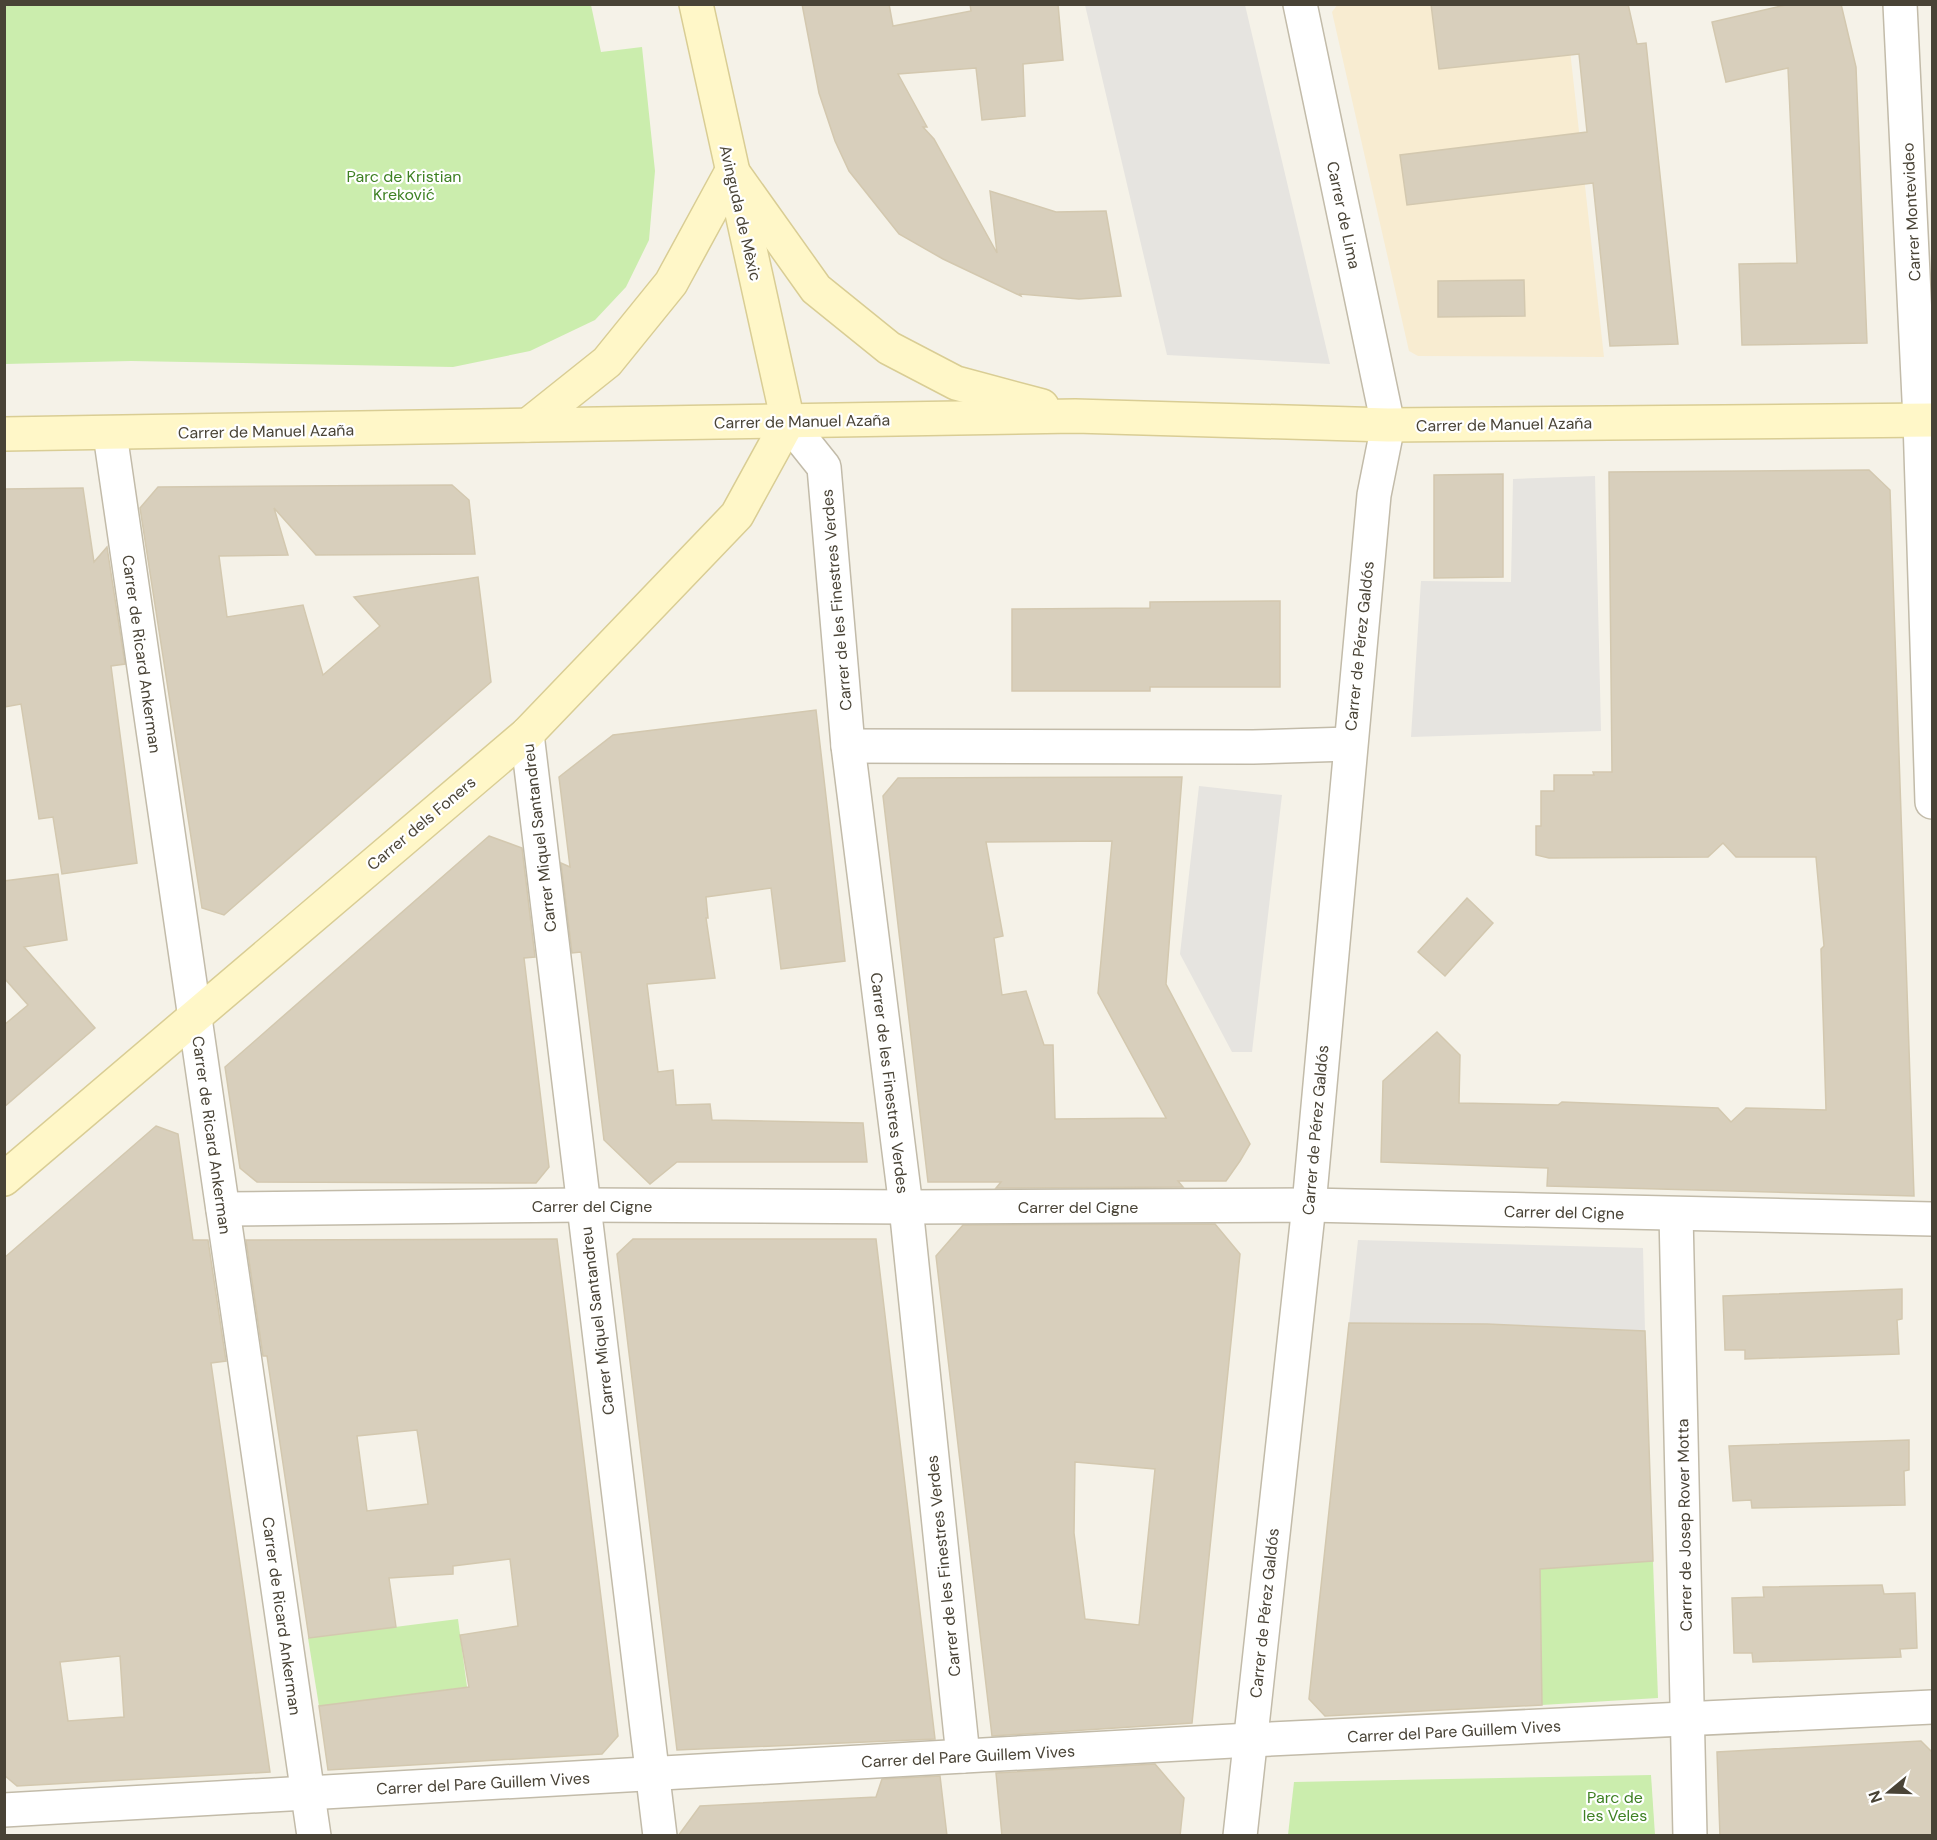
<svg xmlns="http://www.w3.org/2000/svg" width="1937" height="1840" viewBox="0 0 1937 1840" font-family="'DM Sans',sans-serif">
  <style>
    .commercial { fill: #f8ecd1 }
    .green { fill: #cbedad }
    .parking { fill: #e6e4e0 }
    .building { fill: #d8cfbc; stroke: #d3c8af; stroke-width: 1.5; fill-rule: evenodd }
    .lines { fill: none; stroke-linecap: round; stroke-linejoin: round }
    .street-casing { stroke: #c2bba9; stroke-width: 36 }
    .secondary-casing { stroke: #d9cd94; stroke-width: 36 }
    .street { stroke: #fff; stroke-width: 33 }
    .secondary { stroke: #fff7c8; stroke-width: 33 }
    .labels { text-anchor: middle; stroke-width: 4.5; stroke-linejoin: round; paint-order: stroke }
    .park-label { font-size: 16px; fill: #3e8123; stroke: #fff }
    .street-label { font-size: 16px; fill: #494336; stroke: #fff }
  </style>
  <rect width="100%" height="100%" fill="#f5f2e8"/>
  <path class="commercial" d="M1338 4 1565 5 1604 357 1418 356 1409 351 1332 12Z"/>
  <g class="green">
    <path d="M4 5H591L601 52 642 47 655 171 649 240 626 287 595 320 530 351 453 367 131 361 5 364Z"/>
    <path d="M1653 1561 1658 1698 1542 1705 1540 1569Z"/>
    <path d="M458 1619 467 1687 319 1706 308 1638Z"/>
    <path d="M1651 1775 1655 1835H1288L1294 1782Z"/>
  </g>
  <g class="parking">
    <path d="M1085 5H1245L1330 364 1167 355Z"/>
    <path d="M1595 476 1601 731 1411 737 1421 581 1511 582 1513 479Z"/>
    <path d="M1199 786 1282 795 1252 1052H1232L1180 954Z"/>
    <path d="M1358 1240 1643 1248 1645 1331 1487 1324 1349 1323Z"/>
  </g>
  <g class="building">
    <path d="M802 4H889L893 26 971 11 970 4H1058L1063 60 1023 64 1025 116 982 120 976 68 898 74 927 127H923L934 139 997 253 990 191 1056 212 1106 211 1121 296 1079 299 1020 294 1021 296 943 259 899 234 849 171 835 141 819 93Z"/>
    <path d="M1431 4H1628L1637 44 1646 43 1678 344 1610 346 1593 183 1407 205 1400 155 1587 132 1579 54 1439 69Z"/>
    <path d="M1790 4H1841L1856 67 1867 343 1742 345 1739 264 1797 263 1788 68 1726 82 1712 22Z"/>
    <path d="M1524 280 1525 316 1438 317V281Z"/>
    <path d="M1869 470 1890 490 1914 1196 1547 1186 1548 1168 1381 1162 1383 1081 1437 1032 1460 1055 1459 1103 1558 1105 1562 1102 1718 1108 1731 1122 1746 1108 1826 1110 1821 949 1824 946 1816 857H1736L1723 843 1708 857 1549 858 1536 855V826H1541V791H1554V775H1594L1593 772H1612L1609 472Z"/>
    <path d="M1503 474V577L1434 578V475Z"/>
    <path d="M452 485 469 500 475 554 316 555 274 508 288 555 219 556 227 617 303 605 323 675 380 626 354 597 478 577 491 682 224 915 202 908 140 508 158 487Z"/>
    <path d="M83 488 94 562 107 547 125 664 111 666 137 863 62 874 53 817 39 819 21 704 4 707V489Z"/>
    <path d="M1280 601V687H1150V691H1012V609L1150 608V602Z"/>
    <path d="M816 710 845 961 781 969 771 888 706 897 708 918H706L715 978 647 984 658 1072 673 1070 676 1105 710 1104 712 1120 863 1123 867 1162H677L650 1184 604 1140 581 952 572 953 561 863 570 867 559 777 613 735Z"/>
    <path d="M1182 777 1166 984 1250 1144 1240 1161 1226 1181H1178L1183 1187 996 1188 1001 1182H928L883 796 898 778ZM1112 841 1098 993 1166 1118 1055 1119 1053 1045H1044L1026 991 1002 995 994 938 1003 936 986 842Z"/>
    <path d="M489 836 522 848 535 957 524 958 549 1167 536 1183 257 1182 240 1168 225 1067Z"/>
    <path d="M58 874 67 940 24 947 95 1028 4 1107V1025L28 1005 4 978V881Z"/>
    <path d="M1467 898 1493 923 1445 976 1418 952Z"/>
    <path d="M156 1126 178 1134 193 1240H208L226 1361 211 1363 270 1772 17 1786 4 1775V1258ZM120 1656 124 1717 68 1721 60 1662Z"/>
    <path d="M1215 1224 1240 1254 1192 1723 992 1736 936 1256 963 1225ZM1075 1462 1155 1469 1139 1625 1085 1619 1074 1533Z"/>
    <path d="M557 1239 618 1736 602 1754 328 1770 319 1706 469 1687 460 1635 518 1626 510 1559 453 1566V1574L389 1578 396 1627 309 1638 267 1356H263L246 1240ZM417 1430 428 1504 367 1511 357 1436Z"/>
    <path d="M633 1239H876L935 1739 677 1750 617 1254Z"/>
    <path d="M1902 1289V1319L1897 1320 1899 1354 1745 1359V1350H1725L1723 1296Z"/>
    <path d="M1349 1323 1487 1324 1645 1331 1653 1561 1540 1569 1542 1705 1325 1716 1309 1699Z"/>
    <path d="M1909 1440V1470L1904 1471 1905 1505 1752 1508 1751 1500 1733 1501 1729 1446Z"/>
    <path d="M1882 1585 1884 1594 1915 1593 1917 1648 1900 1649 1901 1657 1753 1662 1752 1653H1734L1732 1598 1764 1597 1763 1587Z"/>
    <path d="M1921 1741 1932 1752V1836H1720L1717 1752Z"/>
    <path d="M1155 1764 1184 1798 1180 1836H1002L996 1773Z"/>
    <path d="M940 1776 947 1836H678L700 1806 876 1797 882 1779Z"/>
  </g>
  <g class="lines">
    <g class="street-casing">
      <g id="street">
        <path d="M1900 4 1920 420 1932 802"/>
        <path d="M788 422 824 467 848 746 906 1207 963 1756"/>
        <path d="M110 434 314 1836"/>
        <path d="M527 734 660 1836"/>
        <path d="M848 746 1253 747 1349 744"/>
        <path d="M223 1209 583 1205 906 1207 1309 1205 1932 1219"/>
        <path d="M1676 1214 1690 1836"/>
        <path d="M4 1810 1250 1740 1932 1707"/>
        <path d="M1240 1836 1309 1205 1374 495 1388 425 1300 4"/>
      </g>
    </g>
    <g class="secondary-casing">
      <g id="secondary">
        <path d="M696 4 788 422"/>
        <path d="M732 171 816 289 889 348 956 383 1042 406"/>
        <path d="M528 425 607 362 671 283 732 171"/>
        <path d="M4 434 1075 416 1388 425 1932 420"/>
        <path d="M4 1179 527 734 737 515 788 422"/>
      </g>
    </g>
    <use href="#street" class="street"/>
    <use href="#secondary" class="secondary"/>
  </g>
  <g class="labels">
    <g class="park-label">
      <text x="404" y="182">Parc de Kristian<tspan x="404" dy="18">Kreković</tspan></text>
      <text x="1615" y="1803">Parc de<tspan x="1615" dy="18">les Veles</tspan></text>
    </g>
    <g class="street-label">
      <text transform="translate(1911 212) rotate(-93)" y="6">Carrer Montevideo</text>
      <text transform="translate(741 213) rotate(77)" y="6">Avinguda de Mèxic</text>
      <text transform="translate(1344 215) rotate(78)" y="6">Carrer de Lima</text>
      <text transform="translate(802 421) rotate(-1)" y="6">Carrer de Manuel Azaña</text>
      <text transform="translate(1504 424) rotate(-1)" y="6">Carrer de Manuel Azaña</text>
      <text transform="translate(266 431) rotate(-1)" y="6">Carrer de Manuel Azaña</text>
      <text transform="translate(836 600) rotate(-95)" y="6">Carrer de les Finestres Verdes</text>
      <text transform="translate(1359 646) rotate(-84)" y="6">Carrer de Pérez Galdós</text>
      <text transform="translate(142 654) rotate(82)" y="6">Carrer de Ricard Ankerman</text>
      <text transform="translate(421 823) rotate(-40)" y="6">Carrer dels Foners</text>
      <text transform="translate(539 838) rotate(-97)" y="6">Carrer Miquel Santandreu</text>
      <text transform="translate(890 1083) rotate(83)" y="6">Carrer de les Finestres Verdes</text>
      <text transform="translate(1315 1130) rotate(-85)" y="6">Carrer de Pérez Galdós</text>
      <text transform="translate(212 1135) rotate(82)" y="6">Carrer de Ricard Ankerman</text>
      <text x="592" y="1212">Carrer del Cigne</text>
      <text x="1078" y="1213">Carrer del Cigne</text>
      <text transform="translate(1564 1212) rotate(1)" y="6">Carrer del Cigne</text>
      <text transform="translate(597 1321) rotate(-97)" y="6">Carrer Miquel Santandreu</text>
      <text transform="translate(1684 1525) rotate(-91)" y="6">Carrer de Josep Rover Motta</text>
      <text transform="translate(943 1566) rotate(-96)" y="6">Carrer de les Finestres Verdes</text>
      <text transform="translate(1264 1613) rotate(-84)" y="6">Carrer de Pérez Galdós</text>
      <text transform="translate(282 1616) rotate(82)" y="6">Carrer de Ricard Ankerman</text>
      <text transform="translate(1454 1731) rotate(-3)" y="6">Carrer del Pare Guillem Vives</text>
      <text transform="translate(968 1756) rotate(-3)" y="6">Carrer del Pare Guillem Vives</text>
      <text transform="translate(483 1783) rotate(-3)" y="6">Carrer del Pare Guillem Vives</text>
    </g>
  </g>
  <rect width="1937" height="1840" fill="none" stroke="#494336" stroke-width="12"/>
  <g transform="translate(1889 1792) rotate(251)" stroke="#ffffff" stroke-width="4.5" paint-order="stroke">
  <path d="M0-4.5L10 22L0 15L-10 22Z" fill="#494336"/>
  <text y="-9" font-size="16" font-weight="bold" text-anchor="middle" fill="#494336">N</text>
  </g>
</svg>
